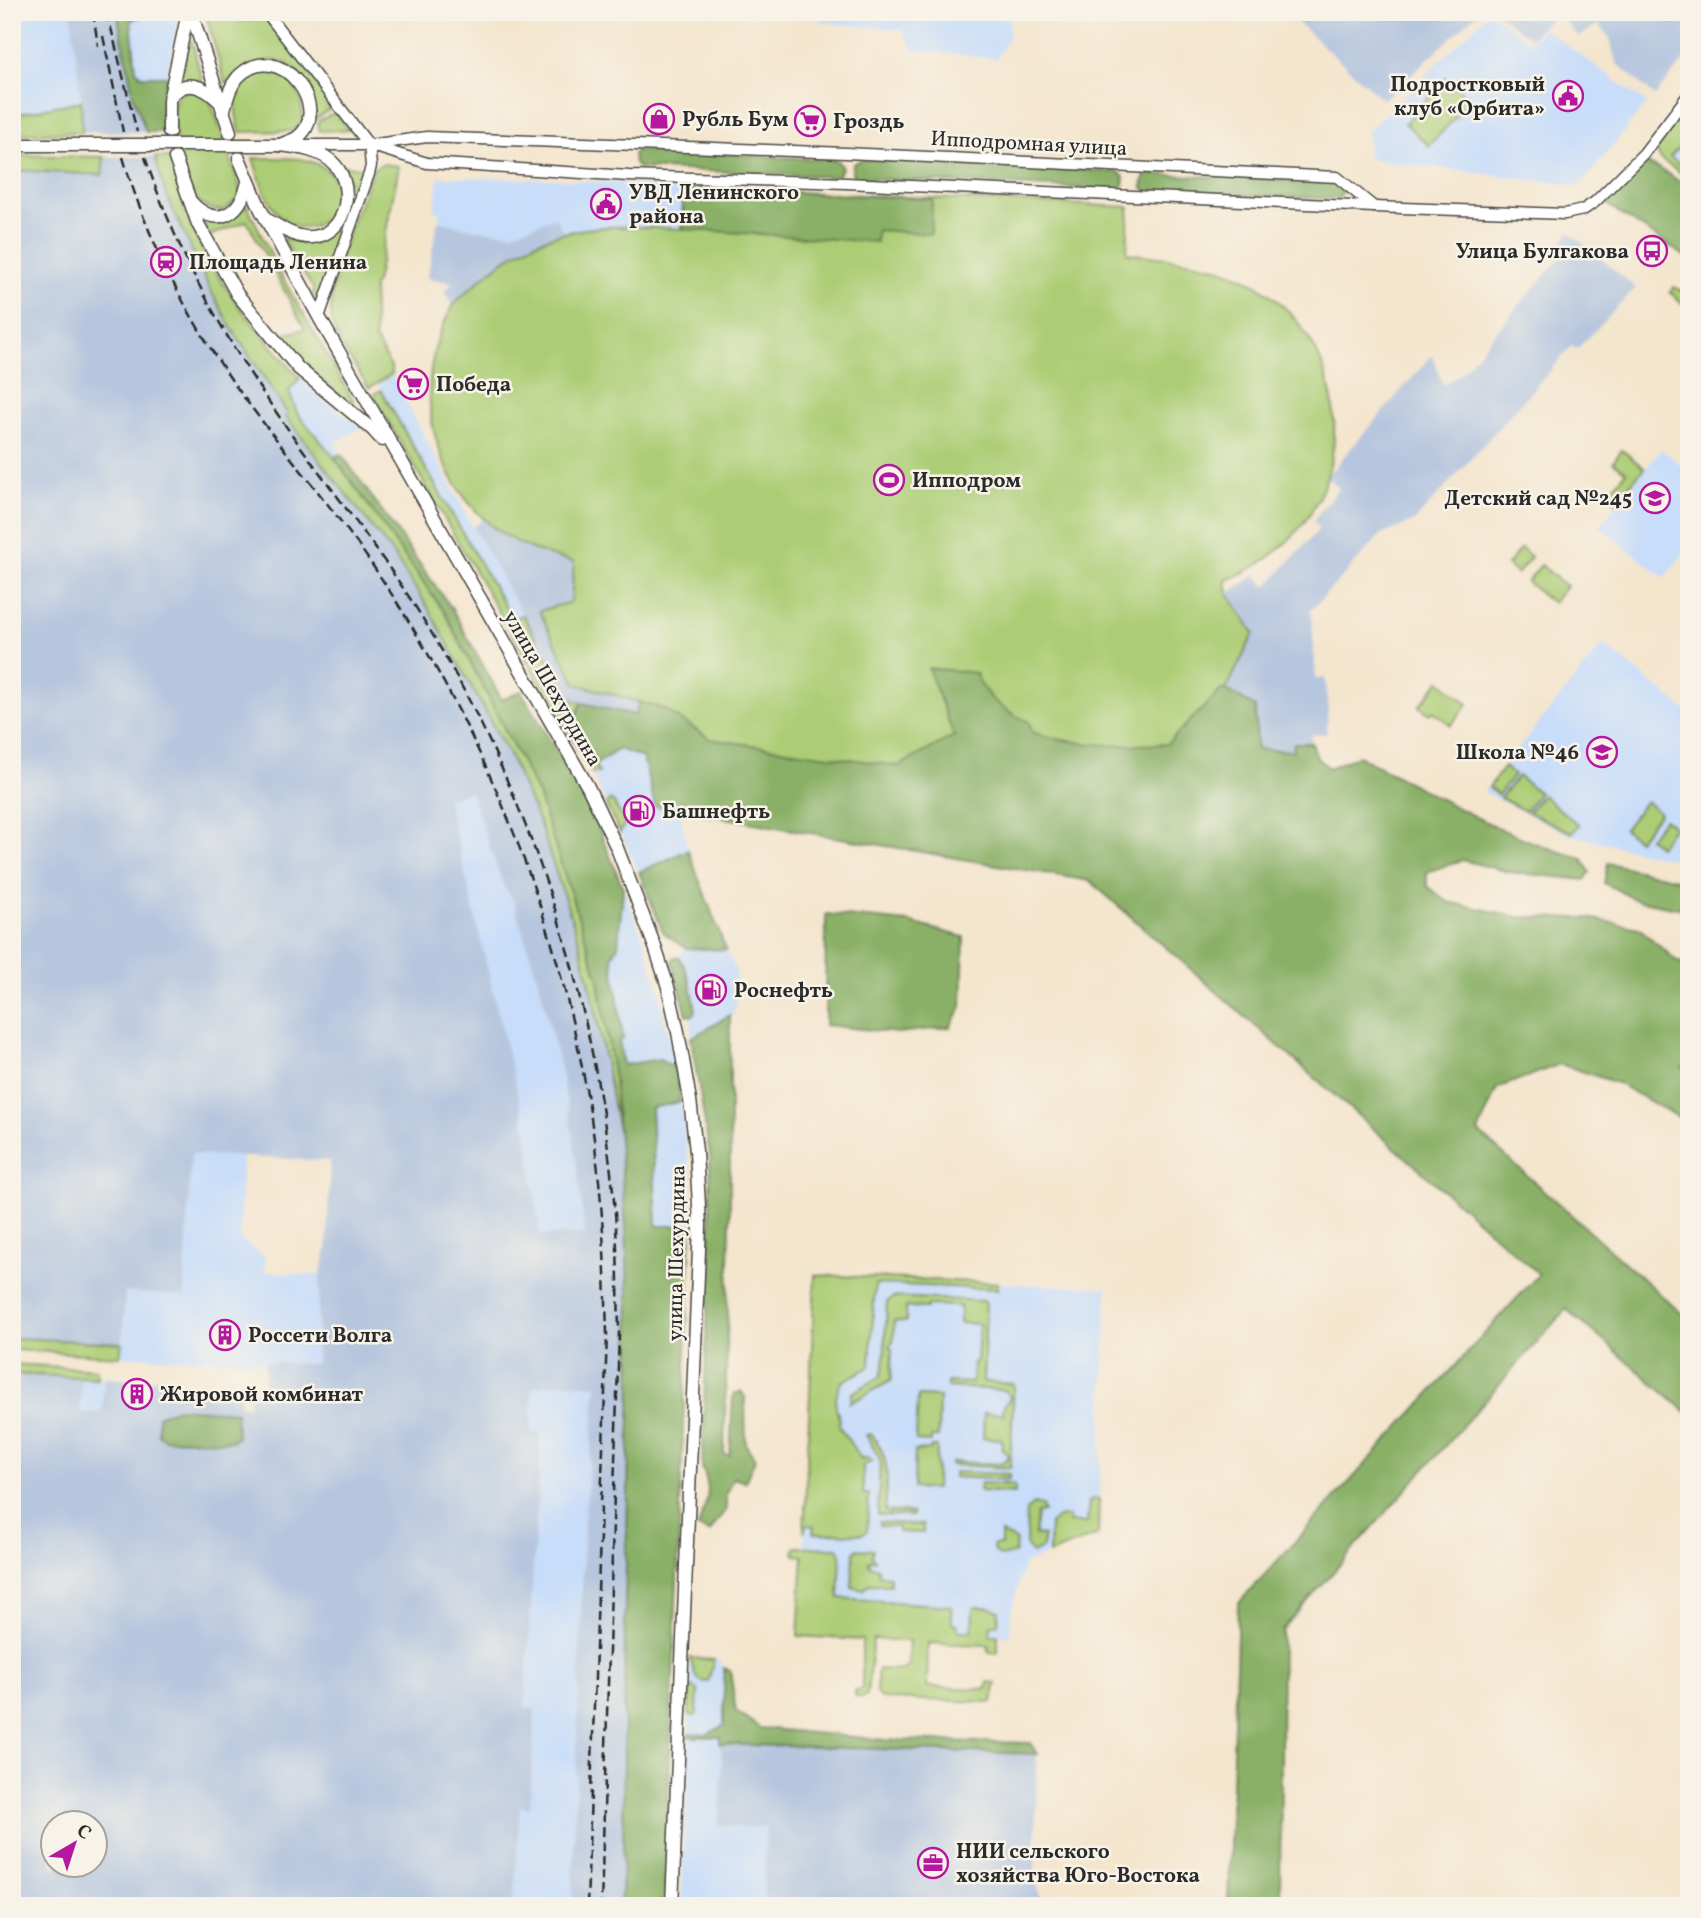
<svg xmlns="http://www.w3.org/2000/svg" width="1701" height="1918" viewBox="0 0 1701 1918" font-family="Vollkorn,serif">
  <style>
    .built { fill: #c8ddf9 }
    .industrial { fill: #b6c6de; fill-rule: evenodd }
    .green { fill: #accd75; stroke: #6c7c50; stroke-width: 2 }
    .forest { fill: #89b066; stroke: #5a6e48; stroke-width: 2 }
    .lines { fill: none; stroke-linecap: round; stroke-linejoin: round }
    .tertiary-casing { stroke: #494743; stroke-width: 13 }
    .primary-casing { stroke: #494743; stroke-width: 15 }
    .tertiary { stroke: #fff; stroke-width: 10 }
    .primary { stroke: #fff; stroke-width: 12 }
    .rail { stroke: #2b2b2b; stroke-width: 2.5; stroke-dasharray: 10 5; stroke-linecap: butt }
    .primary-bridge-casing { stroke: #494743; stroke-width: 15; stroke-linecap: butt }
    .primary-bridge { stroke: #fff; stroke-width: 12 }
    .labels { text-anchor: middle; stroke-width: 5; stroke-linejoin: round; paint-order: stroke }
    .poi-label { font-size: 21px; font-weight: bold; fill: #2b2b2b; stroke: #f7f3e8; text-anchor: start }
    .street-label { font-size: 21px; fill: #2b2b2b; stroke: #f7f3e8 }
  </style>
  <rect width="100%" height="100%" fill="#f7f3e8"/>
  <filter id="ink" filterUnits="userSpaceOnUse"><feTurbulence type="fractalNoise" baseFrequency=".0143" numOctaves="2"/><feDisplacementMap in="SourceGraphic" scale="14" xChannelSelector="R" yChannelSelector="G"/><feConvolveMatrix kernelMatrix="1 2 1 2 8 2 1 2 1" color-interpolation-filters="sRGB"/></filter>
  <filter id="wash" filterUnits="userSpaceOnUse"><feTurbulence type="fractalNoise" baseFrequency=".00686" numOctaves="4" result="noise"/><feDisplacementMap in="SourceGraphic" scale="28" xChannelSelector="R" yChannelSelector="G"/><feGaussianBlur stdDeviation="1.57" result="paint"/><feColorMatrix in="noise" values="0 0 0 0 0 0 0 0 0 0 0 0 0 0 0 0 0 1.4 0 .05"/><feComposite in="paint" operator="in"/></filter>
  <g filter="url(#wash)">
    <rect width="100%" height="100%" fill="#f4e5cd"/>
    <g class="built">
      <path d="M12 12H71L81 101 12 115Z"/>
      <path d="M154 12H177L176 32 167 76H142L136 70 131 20Z"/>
      <path d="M817 12H1010L1009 37 997 59 914 50 903 30 820 22Z"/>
      <path d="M1490 12 1529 42 1543 28 1647 103 1580 186 1369 159 1367 132Z"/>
      <path d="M1689 138V172L1670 157Z"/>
      <path d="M439 177 550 179 683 187V229L628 226 589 228 564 234 556 217 512 233 471 229 438 221 440 213 434 211Z"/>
      <path d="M392 376 473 527 523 615 512 620 378 384Z"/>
      <path d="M300 378 316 394 362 428 334 443 341 454 334 457 297 413 289 391Z"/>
      <path d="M1661 449 1689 471V547L1664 578 1599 526Z"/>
      <path d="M1603 644 1689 713V863L1570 835 1483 792Z"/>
      <path d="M619 749 643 758 655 806 681 815 688 850 639 872 592 773H598L595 765Z"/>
      <path d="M470 791 504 887 513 900 540 987 560 1068 574 1142 585 1234 540 1235 491 988 447 799Z"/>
      <path d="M623 888 643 938 659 991 676 1069 660 1059 623 1066 619 1040 623 1039 612 956 618 946Z"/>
      <path d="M686 948 726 950 736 970V1011L691 1038 692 1016 679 957Z"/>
      <path d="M681 1102 689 1166 691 1226H657L651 1108Z"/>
      <path d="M190 1154 242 1156 240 1238 266 1258 265 1272 320 1275 316 1364 120 1356 125 1292 137 1293 190 1176Z"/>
      <path d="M815 1275 1107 1288 1098 1535 1024 1564 1011 1612 1010 1636 935 1633 837 1610 803 1557Z"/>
      <path d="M81 1377 104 1378 102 1413 79 1412Z"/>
      <path d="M560 1383 597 1385 584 1521 572 1906H514L520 1806 530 1807 535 1710 525 1709 540 1454 530 1433 532 1386Z"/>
      <path d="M690 1658 720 1660 724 1668V1726L706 1735 688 1733Z"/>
      <path d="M688 1737H720L722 1761 719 1825 751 1828 766 1826 763 1906H681Z"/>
    </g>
    <g class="industrial">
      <path d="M71 12H117L133 95 146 132H82L81 101Z"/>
      <path d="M1286 12H1479L1383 100Z"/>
      <path d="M1496 12H1689V54L1655 96 1616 63 1610 38 1598 24 1579 37 1556 13 1530 38Z"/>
      <path d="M104 157H155L167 194 211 291 232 329 289 415 286 417 393 554 427 606 509 755 539 822 579 941 595 1006 617 1126 626 1226 631 1380 625 1605 623 1866 620 1906H572L584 1521 597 1385 560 1383 532 1387 531 1433H540V1454L525 1708 535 1709 530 1808 520 1807 514 1906H12V1374L81 1377 80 1412 102 1413 104 1378 152 1381 153 1378 166 1379 167 1384 241 1388 240 1406H248L250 1392 264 1393 265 1362 316 1364 320 1275 327 1250 330 1161 191 1154 184 1296 125 1292 122 1343 12 1338V170L102 175ZM470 791 504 887 513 900 540 987 560 1068 574 1142 585 1234 540 1235 526 1129 447 799ZM52 1824H94V1866H52Z"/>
      <path d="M556 217 564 234 549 237 488 272 453 305 444 291 453 283 427 278 438 221 471 229 512 233Z"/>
      <path d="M1569 232 1636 288 1577 349 1572 346 1415 521 1381 535 1311 610 1316 679 1325 678 1328 699 1327 733 1311 735 1312 743H1294V751L1257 749 1255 707 1226 690 1254 633 1228 593 1256 575 1266 587 1319 529 1313 520 1339 488 1326 477 1432 355 1443 385 1460 374 1566 251 1561 244Z"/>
      <path d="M484 519 511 539 541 554 574 562 571 602 540 611 576 684 639 702 635 715 570 699 473 527Z"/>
      <path d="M720 1744 1037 1754 1035 1881 1045 1906H763L766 1827 751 1828 719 1825 722 1761Z"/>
    </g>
    <g class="green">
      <path d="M205 12H263L335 106 315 119C312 96 300 57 269 61 258 62 237 78 225 83Z"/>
      <path d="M190 40 192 41 202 81H179Z"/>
      <path d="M268 70 289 79 301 98 303 122 293 131 240 132C232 102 229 75 268 70Z"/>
      <path d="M1446 78 1471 100 1429 146 1405 123Z"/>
      <path d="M194 89 210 100 239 184 240 197 223 211C213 210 207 209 199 202 185 189 163 108 179 95 183 92 190 91 194 89Z"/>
      <path d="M81 101 82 132 12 134V115Z"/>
      <path d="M1689 106V138L1670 157 1689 172V178L1661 160 1656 150 1683 109Z"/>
      <path d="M336 112 349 130 319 131 318 121Z"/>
      <path d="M12 155 104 157 102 175 12 170Z"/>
      <path d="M155 157 170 158C175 176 180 196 187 215 210 277 256 329 300 378L289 391 297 413 334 457 445 613 538 794 599 980 614 1080 617 1126 595 1006 579 941 539 822 509 755 427 606 393 554 286 417 288 414 232 329 211 291 166 194Z"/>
      <path d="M253 158C273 159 298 155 317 164 367 187 314 259 277 212 264 197 259 177 253 158Z"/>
      <path d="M382 164 399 166 376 283 373 286 375 339 391 367 392 374 369 388C360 374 336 340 333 326 322 286 359 208 373 169Z"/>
      <path d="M342 165 367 169 318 302 312 293 314 290 282 238 304 243 348 215C354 197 351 182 342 165Z"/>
      <path d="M683 187 1129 207 1127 253C1176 260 1228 261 1268 293 1349 355 1359 480 1280 548 1264 563 1245 572 1226 581L1228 593 1254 633 1226 690 1255 707 1249 742 987 781 710 739 663 709 576 684 539 611 571 602 574 562C541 554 509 543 483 518 427 464 412 376 452 308 456 301 464 295 470 289 493 267 519 247 550 237 593 222 638 227 682 229Z"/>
      <path d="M247 205 279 272 353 400V403L349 404 311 372 277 336 305 329 247 221 209 236 200 217 236 215Z"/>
      <path d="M1674 287 1689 295V310L1670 292Z"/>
      <path d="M381 390 512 619 523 615 570 699 582 703 574 721 599 773H592L373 395Z"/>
      <path d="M1622 450 1644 468 1616 502 1607 495 1626 472 1613 462Z"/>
      <path d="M1521 548 1531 557 1517 574 1507 565Z"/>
      <path d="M1541 565 1566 586 1553 603 1527 582Z"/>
      <path d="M1440 681 1468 704 1451 725 1433 711 1430 714 1419 706Z"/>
      <path d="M1504 767 1514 775 1498 795 1489 787Z"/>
      <path d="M1518 776 1539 793 1525 811 1500 798Z"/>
      <path d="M1542 795 1579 825 1572 833 1528 812Z"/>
      <path d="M610 800 614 803 625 823 620 833 606 805Z"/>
      <path d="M1646 801 1660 813 1638 840 1624 829Z"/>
      <path d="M1664 819 1674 827 1659 846 1649 838Z"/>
      <path d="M815 1275 998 1283V1289L875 1284 870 1365 868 1368 841 1382C838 1390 834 1399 836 1408 838 1416 841 1418 839 1426L861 1459 868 1457 871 1461 863 1466V1494H869L867 1531 862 1534 813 1533 814 1526 806 1525 804 1533Z"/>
      <path d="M893 1297 984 1301 986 1304 983 1382 1014 1384 1010 1468 951 1465 952 1462 1001 1464 1009 1456 1002 1449V1439L983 1438 984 1413 1003 1414 1004 1405 1011 1397 1004 1390 947 1387V1382L972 1383 973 1362H977L979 1324 960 1323V1306L928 1305 927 1308 906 1307V1322L894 1321 893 1343 890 1344V1348L892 1349 891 1381 850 1403 852 1393 880 1377 884 1366 887 1302Z"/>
      <path d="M12 1338 122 1343 120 1356 12 1350Z"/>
      <path d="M12 1364 97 1369V1378L12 1374Z"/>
      <path d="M918 1396 939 1397 938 1437H931V1442L916 1441Z"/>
      <path d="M871 1434C892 1458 887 1482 885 1511L913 1513V1516L878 1515 880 1459 866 1435Z"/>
      <path d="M931 1447H937L936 1489 914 1488 915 1451 931 1450Z"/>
      <path d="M954 1472 1009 1474V1480L954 1477Z"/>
      <path d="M981 1483 1015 1485V1493L980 1491Z"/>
      <path d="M1094 1499H1099L1098 1535 1049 1554 1050 1524C1055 1518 1062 1516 1069 1517V1523H1087L1089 1501Z"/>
      <path d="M1033 1504 1042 1506 1044 1512 1037 1513 1035 1535 1043 1536V1548L1032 1553 1026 1545 1027 1510Z"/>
      <path d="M879 1522 923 1525V1533L898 1532V1527L880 1526Z"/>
      <path d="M1001 1533 1016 1540 1015 1553C1004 1557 994 1559 993 1545H1001Z"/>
      <path d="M796 1547 838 1548 841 1554 839 1598 951 1606 952 1624 958 1625V1631H972L973 1609 975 1607H989L999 1611 998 1625H991L990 1635H998V1653L989 1652 988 1645 928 1643 927 1687 987 1689 988 1682 996 1683 992 1702 881 1699 876 1693 878 1669 902 1670 908 1666 909 1641 873 1639 867 1695 862 1698 855 1696V1690L862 1689V1640L798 1636 803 1556 795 1555 794 1550Z"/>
      <path d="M857 1549 873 1550 872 1556 875 1560 869 1561V1565L878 1568V1575L890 1576V1585L869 1584 863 1590 852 1587 854 1552Z"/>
      <path d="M690 1658 714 1660 708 1682C694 1682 694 1670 690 1658Z"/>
      <path d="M693 1687 698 1690 697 1714 695 1716 689 1715V1689Z"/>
    </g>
    <g class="forest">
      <path d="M117 12H154L131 20 136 70 142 76H167C163 96 160 112 164 132H146L133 95Z"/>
      <path d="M637 150 836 160 842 166 841 171 836 177 639 168 634 163 633 154Z"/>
      <path d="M862 159 1119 172 1124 177 1123 185 1119 190 857 178 852 174 853 164Z"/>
      <path d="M1646 164 1658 168 1689 187V259L1608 205 1609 197 1639 167Z"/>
      <path d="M1145 174 1338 182 1344 188 1339 199 1148 192 1142 187Z"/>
      <path d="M683 187 932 199 931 234 877 230 876 242 683 229Z"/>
      <path d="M341 454 452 609 502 700 521 691 575 783 598 827 623 888 618 946 612 956 623 1039 619 1040 623 1065 660 1059 676 1069 681 1102 651 1108 657 1226H691L664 1906H620L623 1866 625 1605 631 1380 626 1226 614 1080 599 980 538 794 445 613 334 457Z"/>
      <path d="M928 668 976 673C982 696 1008 713 1029 722L1032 732C1080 747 1117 746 1167 744L1221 690H1226L1255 707 1257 749 1293 751 1294 743H1312L1317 758 1329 768 1358 756C1430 792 1503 838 1582 858L1590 872 1585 880 1509 872 1462 860 1427 872V886L1448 902 1519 917 1588 918 1639 928 1678 962 1689 964V1066L1682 1067 1689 1074V1123L1617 1083 1560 1064 1497 1088 1478 1132 1689 1320V1414L1566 1309 1282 1630 1280 1906H1228L1238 1604 1539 1274 1090 881 655 806 643 758 619 749 595 765 574 721 582 703 635 715 639 702 664 709 710 739 899 766 954 736Z"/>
      <path d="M688 850 726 950 686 948 663 932 639 872Z"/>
      <path d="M1608 863 1689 882V910L1636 900 1604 883Z"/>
      <path d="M826 914 908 922 964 937 962 1007 950 1027 898 1033 825 1025Z"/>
      <path d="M674 957H679C689 972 693 993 696 1011L692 1016 687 1015 672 962Z"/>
      <path d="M730 1015V1226L724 1454 730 1456 733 1395 741 1391 745 1397 746 1445 755 1459 745 1482 733 1478 726 1493V1509L710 1532 698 1528C705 1500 714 1496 702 1467L710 1236V1155L691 1038Z"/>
      <path d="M177 1408 236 1412 237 1436 231 1441 164 1439 158 1434V1416Z"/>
      <path d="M724 1668 730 1671 736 1711 760 1728 886 1740 1030 1743 1037 1754 720 1744V1737H688V1733L706 1735 724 1725Z"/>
    </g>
  </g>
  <g filter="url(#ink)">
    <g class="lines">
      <g class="tertiary-casing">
        <g id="tertiary">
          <path d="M266 12 369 145 371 166 369 174 319 317"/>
          <path d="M301 145H369L427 137 846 153 1337 177 1374 207"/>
          <path d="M369 145 427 163 629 176 846 183 1374 207 1565 214 1583 210 1595 202 1644 153 1689 94"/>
        </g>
      </g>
      <g class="primary-casing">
        <g id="primary">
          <path d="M191 12 230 132"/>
          <path d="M170 98C184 77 204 86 219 101"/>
          <path d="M223 113C227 100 229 87 238 77 279 34 337 113 295 139 290 141 284 143 280 145"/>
          <path d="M169 132V101L188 12"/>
          <path d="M12 145H67"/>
          <path d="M175 158 198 224 237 294 298 368 373 430 382 440"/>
          <path d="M239 158 261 210 319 317 588 787 617 848 655 947 668 987 678 1032 690 1100 696 1151 700 1225 672 1906"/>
          <path d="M190 201C216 230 240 215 248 182"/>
          <path d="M266 219C278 226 292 236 306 237 345 240 357 190 335 165 323 150 297 147 279 145"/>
        </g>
      </g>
      <use href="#tertiary" class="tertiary"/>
      <use href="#primary" class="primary"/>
      <g class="rail">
        <path d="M93 12 98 46"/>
        <path d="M107 12 137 132"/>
        <path d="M103 36 123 132"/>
        <path d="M123 157C147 239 186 315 235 385 279 446 330 503 373 566 488 735 564 930 593 1132 603 1199 605 1266 607 1334L587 1906"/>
        <path d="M145 157C170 233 207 306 250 373 301 453 363 526 415 606 526 781 592 985 613 1191 618 1238 618 1286 619 1333L601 1906"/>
      </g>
      <g class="primary-bridge-casing">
        <path id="primary-bridge" d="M67 145H279"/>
      </g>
      <use href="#primary-bridge" class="primary-bridge"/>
    </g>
  </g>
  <defs>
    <g id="civic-ring" transform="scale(1.575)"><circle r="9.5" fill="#f7f3e8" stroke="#b5179e" stroke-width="1.5"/><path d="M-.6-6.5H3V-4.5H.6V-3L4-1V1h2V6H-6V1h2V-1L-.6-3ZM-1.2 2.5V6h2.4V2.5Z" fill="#b5179e"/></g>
    <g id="shop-ring" transform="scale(1.575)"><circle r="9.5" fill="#f7f3e8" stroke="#b5179e" stroke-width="1.5"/><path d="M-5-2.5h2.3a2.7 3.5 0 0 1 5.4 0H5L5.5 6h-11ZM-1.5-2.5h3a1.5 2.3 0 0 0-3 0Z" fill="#b5179e"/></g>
    <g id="supermarket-ring" transform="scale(1.575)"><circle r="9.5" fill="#f7f3e8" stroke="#b5179e" stroke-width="1.5"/><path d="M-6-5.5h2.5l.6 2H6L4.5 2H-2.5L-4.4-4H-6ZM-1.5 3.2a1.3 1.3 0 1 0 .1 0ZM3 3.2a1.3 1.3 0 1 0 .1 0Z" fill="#b5179e"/></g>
    <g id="bus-ring" transform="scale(1.575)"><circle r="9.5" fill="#f7f3e8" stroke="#b5179e" stroke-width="1.5"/><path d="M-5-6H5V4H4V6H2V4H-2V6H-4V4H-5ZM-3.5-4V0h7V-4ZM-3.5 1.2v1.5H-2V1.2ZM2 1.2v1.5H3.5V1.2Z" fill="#b5179e"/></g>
    <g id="station-ring" transform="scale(1.575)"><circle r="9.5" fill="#f7f3e8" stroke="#b5179e" stroke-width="1.5"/><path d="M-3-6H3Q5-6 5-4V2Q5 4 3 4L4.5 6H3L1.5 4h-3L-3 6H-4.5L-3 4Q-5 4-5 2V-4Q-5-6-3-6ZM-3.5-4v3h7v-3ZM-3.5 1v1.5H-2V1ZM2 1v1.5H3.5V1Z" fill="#b5179e"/></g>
    <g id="stadium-ring" transform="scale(1.575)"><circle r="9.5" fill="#f7f3e8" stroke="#b5179e" stroke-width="1.5"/><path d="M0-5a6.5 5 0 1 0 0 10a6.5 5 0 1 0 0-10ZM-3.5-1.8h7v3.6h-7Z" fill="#b5179e"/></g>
    <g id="school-ring" transform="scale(1.575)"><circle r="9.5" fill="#f7f3e8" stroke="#b5179e" stroke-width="1.5"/><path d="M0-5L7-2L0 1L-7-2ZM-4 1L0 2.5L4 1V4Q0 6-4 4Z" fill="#b5179e"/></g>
    <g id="fuel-ring" transform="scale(1.575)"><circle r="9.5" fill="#f7f3e8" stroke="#b5179e" stroke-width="1.5"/><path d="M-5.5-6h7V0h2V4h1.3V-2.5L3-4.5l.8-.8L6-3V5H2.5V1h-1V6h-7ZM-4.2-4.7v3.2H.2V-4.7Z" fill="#b5179e"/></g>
    <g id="building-ring" transform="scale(1.575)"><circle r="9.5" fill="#f7f3e8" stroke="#b5179e" stroke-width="1.5"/><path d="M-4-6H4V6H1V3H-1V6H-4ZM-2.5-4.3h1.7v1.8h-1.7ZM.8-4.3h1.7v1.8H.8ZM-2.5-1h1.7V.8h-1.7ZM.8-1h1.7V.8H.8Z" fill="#b5179e"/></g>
    <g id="office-ring" transform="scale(1.575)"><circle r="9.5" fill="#f7f3e8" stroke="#b5179e" stroke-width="1.5"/><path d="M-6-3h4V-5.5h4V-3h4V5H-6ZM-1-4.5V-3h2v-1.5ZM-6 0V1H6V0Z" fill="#b5179e"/></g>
  </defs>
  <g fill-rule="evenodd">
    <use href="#civic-ring" x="1568" y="96"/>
    <use href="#shop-ring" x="659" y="119"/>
    <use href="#supermarket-ring" x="810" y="121"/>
    <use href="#civic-ring" x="606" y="204"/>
    <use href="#bus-ring" x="1652" y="251"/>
    <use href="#station-ring" x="166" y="262"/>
    <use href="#supermarket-ring" x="413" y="384"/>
    <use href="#stadium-ring" x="889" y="480"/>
    <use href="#school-ring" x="1655" y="498"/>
    <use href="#school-ring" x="1602" y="752"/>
    <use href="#fuel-ring" x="639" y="811"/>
    <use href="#fuel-ring" x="711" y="990"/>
    <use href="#building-ring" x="225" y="1335"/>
    <use href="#building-ring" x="137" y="1394"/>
    <use href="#office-ring" x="933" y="1863"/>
  </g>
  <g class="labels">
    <g class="poi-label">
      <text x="1545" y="91" text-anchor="end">Подростковый<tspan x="1545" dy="24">клуб «Орбита»</tspan></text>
      <text x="682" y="126">Рубль Бум</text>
      <text x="833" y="128">Гроздь</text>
      <text x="629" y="199">УВД Ленинского<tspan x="629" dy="24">района</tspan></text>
      <text x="1629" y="258" text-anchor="end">Улица Булгакова</text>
      <text x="189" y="269">Площадь Ленина</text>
      <text x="436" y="391">Победа</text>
      <text x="912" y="487">Ипподром</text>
      <text x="1632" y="505" text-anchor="end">Детский сад №245</text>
      <text x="1579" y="759" text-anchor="end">Школа №46</text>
      <text x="662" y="818">Башнефть</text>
      <text x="734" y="997">Роснефть</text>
      <text x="248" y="1342">Россети Волга</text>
      <text x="160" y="1401">Жировой комбинат</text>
      <text x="956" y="1858">НИИ сельского<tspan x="956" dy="24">хозяйства Юго-Востока</tspan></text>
    </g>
    <g class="street-label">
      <text transform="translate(1029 143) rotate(3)" y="7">Ипподромная улица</text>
      <text transform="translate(553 688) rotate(60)" y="7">улица Шехурдина</text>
      <text transform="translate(676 1253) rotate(-89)" y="7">улица Шехурдина</text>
    </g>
  </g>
  <rect width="1701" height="1918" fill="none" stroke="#f7f3e8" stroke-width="42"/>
  <g transform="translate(74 1844) rotate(39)"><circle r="33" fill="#f7f3e8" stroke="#a5a39c" stroke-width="2"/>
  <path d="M0-5L12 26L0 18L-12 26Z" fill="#b5179e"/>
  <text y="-10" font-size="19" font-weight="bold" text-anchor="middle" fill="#2b2b2b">С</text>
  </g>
</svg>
